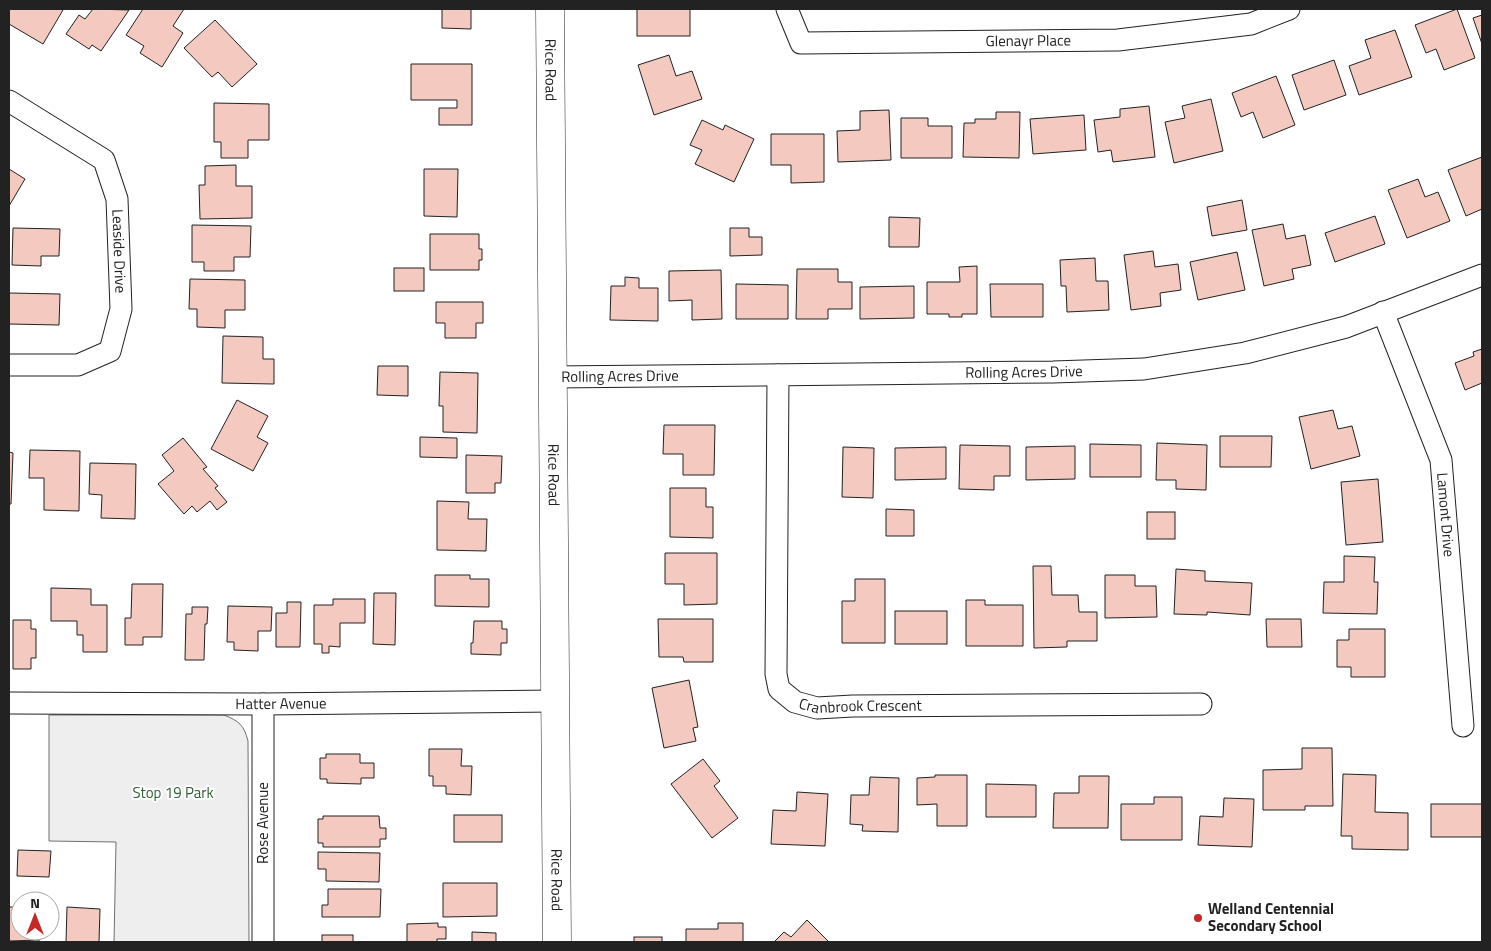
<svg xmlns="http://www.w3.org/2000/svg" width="1491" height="951" viewBox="0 0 1491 951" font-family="'Titillium Web',sans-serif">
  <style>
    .green { fill: #eee; stroke: #6f6f6f }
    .building { fill: #f3c9c0; stroke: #222 }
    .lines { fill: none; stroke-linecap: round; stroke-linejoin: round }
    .street-casing { stroke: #222; stroke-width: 23 }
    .secondary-casing { stroke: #222; stroke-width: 29 }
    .street { stroke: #fff; stroke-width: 21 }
    .secondary { stroke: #fff; stroke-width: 28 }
    .poi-dot { fill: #c62828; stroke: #fff; stroke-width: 2 }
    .labels { text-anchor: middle; stroke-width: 4; stroke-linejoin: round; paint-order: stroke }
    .street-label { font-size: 15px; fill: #222; stroke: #fff }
    .park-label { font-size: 15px; fill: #2f5e38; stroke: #fff }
    .poi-label { font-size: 15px; font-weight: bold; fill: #222; stroke: #fff; text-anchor: start }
  </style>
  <rect width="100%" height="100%" fill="#fff"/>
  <path class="green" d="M49 715H224C239 721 244 725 248 741L249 942H114L116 842 49 841Z"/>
  <g class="building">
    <path d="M9 9H62L63 10 43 44 9 24Z"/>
    <path d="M93 9 129 10 101 51 92 45 89 49 66 34 79 15 85 19Z"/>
    <path d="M143 9H184L173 26 183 33 162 67 140 53 144 46 126 35Z"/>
    <path d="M442 9H471V29L442 28Z"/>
    <rect x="637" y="9" width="53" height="27"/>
    <path d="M1457 9 1475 58 1444 70 1436 49 1426 53 1415 25Z"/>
    <path d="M1482 15V44L1473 18Z"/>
    <path d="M215 20 257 64 232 87 218 72 212 77 184 48Z"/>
    <path d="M1395 30 1412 77 1359 95 1349 66 1371 58 1365 40Z"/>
    <path d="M669 55 676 76 692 71 702 99 654 115 638 65Z"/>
    <path d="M1334 60 1346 95 1304 110 1292 75Z"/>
    <path d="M411 64H472V125H439V108H457V100H411Z"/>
    <path d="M1276 76 1295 125 1263 138 1253 112 1241 117 1232 93Z"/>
    <path d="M1211 99 1223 151 1174 163 1165 122 1185 118 1182 106Z"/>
    <path d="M214 103 269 104V140H248V158H221V142H214Z"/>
    <path d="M1149 106 1155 157 1113 162 1111 150 1098 152 1094 120 1120 117V109Z"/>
    <path d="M889 110 891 160 838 162 837 131 860 130V111Z"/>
    <path d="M996 112H1020L1019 158 963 157 964 123H975V119H996Z"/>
    <path d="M1084 115 1086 150 1033 154 1030 119Z"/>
    <path d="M901 118H928V126H952V158H901Z"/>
    <path d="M702 120 723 130 725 125 754 139 734 182 695 164 702 150 690 145Z"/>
    <path d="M771 134H824V182L791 183V165H771Z"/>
    <path d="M1482 157V209L1466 216 1448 170Z"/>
    <path d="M236 165V186H252V218L200 219 199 185H205V166Z"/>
    <path d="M9 169 25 179 9 206Z"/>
    <path d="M424 169H458L457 217 424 216Z"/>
    <path d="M1418 179 1425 197 1438 192 1450 221 1407 238 1388 190Z"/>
    <path d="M1242 200 1247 230 1212 236 1207 207Z"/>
    <path d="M1375 216 1385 244 1335 262 1325 233Z"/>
    <path d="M889 217 920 218 919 247H889Z"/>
    <path d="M1283 224 1286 239 1305 235 1311 265 1292 269 1294 279 1264 286 1252 230Z"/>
    <path d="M192 225 251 226 250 257H234V271H204V262H192Z"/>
    <path d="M13 228 60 229 59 256H41V266L12 265Z"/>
    <path d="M730 228H749V237H762V255L730 256Z"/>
    <path d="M430 234H479V249H482V260H479V270H430Z"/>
    <path d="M1153 251 1155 267 1178 264 1181 290 1160 293 1161 306 1131 310 1124 255Z"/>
    <path d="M1237 252 1245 290 1198 300 1190 262Z"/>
    <path d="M1095 258 1096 281H1108L1109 310 1067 312 1066 286H1061L1060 260Z"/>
    <path d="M977 266V314H962V317H949V314H927V282H960L959 267Z"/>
    <rect x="394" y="268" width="30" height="23"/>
    <path d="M797 269H838V282H852V309H828V319H796Z"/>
    <path d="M721 270 722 319 692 320V300L669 301V271Z"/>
    <path d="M625 277 639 278V288H658V321L610 320 611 286H625Z"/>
    <path d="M190 279 245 280V310H225V328L197 327V309H189Z"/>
    <path d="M736 284 788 285V319H736Z"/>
    <path d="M990 284H1043V317H991Z"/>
    <path d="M914 286V318L860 319V287Z"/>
    <path d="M9 293 60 294 59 325 9 324Z"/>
    <path d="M436 302H483V323H476V338H445V323H436Z"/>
    <path d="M223 336 263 337V359H274V384L222 383Z"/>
    <path d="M1482 349V383L1465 390 1455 363 1474 356 1473 352Z"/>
    <path d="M378 366H408V396L377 395Z"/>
    <path d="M440 372 478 373 477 433 443 432V406H439Z"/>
    <path d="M237 400 268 416 257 437 268 443 253 471 211 449Z"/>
    <path d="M1333 410 1338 429 1352 426 1360 456 1311 469 1299 417Z"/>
    <path d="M664 425H715L714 475H683V454H663Z"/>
    <path d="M1220 436H1272L1271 467H1220Z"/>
    <path d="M420 437 457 438V458L420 457Z"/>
    <path d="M183 438 207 467 203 469 218 486 215 488 227 502 217 510 210 501 197 512 192 506 184 514 158 484 174 471 162 455Z"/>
    <path d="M1157 443 1207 445 1206 490 1176 489V480H1156Z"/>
    <path d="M1090 444 1141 445V477H1090Z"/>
    <path d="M960 445 1010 446V476H994V490L959 489Z"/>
    <path d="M1075 446V479L1026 480V447Z"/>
    <path d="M843 447 874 448 873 498 842 497Z"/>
    <path d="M946 447V479L895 480V448Z"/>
    <path d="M30 450 80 451 79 511 44 510V478H29Z"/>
    <path d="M9 452 13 453 11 504H9Z"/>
    <path d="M466 455 502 456 501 483H495V493H466Z"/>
    <path d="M90 463 136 464 135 519 101 518 102 495 89 494Z"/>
    <path d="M1378 479 1383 542 1346 545 1341 482Z"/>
    <path d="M670 488H706V507H713V538L670 537Z"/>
    <path d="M437 501 469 502 468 519H487L486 551 437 550Z"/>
    <path d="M886 509 914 510V536H886Z"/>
    <rect x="1147" y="512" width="28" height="27"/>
    <path d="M665 553H717V604L684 605V584H665Z"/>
    <path d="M1344 556 1375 557 1374 582H1378L1377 614 1323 613 1324 582H1344Z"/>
    <path d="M1033 566H1051L1052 595H1078L1079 612H1097V641H1067V647L1034 648Z"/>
    <path d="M1176 569 1205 571V581L1252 583 1250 615 1207 612V615L1174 614Z"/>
    <path d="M435 575H470V579H489V607L435 606Z"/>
    <path d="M1105 575H1135V586H1156L1157 617 1105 618Z"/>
    <path d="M855 579H885V643H842V601H855Z"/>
    <path d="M132 584H163L162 637H143V645H125V618H131Z"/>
    <path d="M51 588 91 589V605H107V652H83V635H77V621H51Z"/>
    <path d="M374 593H396L395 645 373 644Z"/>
    <path d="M333 599H365V623H340V647L329 646V653H322V644H314V605H333Z"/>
    <path d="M966 600H985V605H1023V646H966Z"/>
    <path d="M287 602H301L300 647H276V613H287Z"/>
    <path d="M228 606 272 607 271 631H258V651L234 650V642H227Z"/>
    <path d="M192 607H208L207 624H205L204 660H185L186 614H192Z"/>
    <rect x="895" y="611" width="52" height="33"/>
    <path d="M658 619H713V662H684L683 657H659Z"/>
    <path d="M1266 619H1301L1302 647H1267Z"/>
    <path d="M13 620H31V629H36V658H31V669H13Z"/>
    <path d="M474 621H502V629H507V643H501V655L471 654V643H473Z"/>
    <path d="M1349 629H1385V677H1351V667H1337V640H1349Z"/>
    <path d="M689 680 698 727 693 728 696 741 664 748 652 688Z"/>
    <path d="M1302 748H1332L1333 806H1305V810H1263V770L1302 769Z"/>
    <path d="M429 749H462L461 766H472L471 795 446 794V786H433V776H429Z"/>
    <path d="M326 754H360V763H374V778H361V784L327 783V779H320V758H326Z"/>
    <path d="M703 759 720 781 714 786 738 818 712 838 671 784Z"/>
    <path d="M1343 774 1376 775 1375 812 1408 813V850L1352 849V836H1341Z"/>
    <path d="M935 775H967V826H937V804L917 805V778L935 777Z"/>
    <path d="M1079 776H1109L1108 828H1053L1054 793H1079Z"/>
    <path d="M870 777 899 778 898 832 862 831 863 825 850 824 851 795H869Z"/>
    <path d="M986 784 1036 785V817H986Z"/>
    <path d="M797 792 828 794 825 846 771 844 773 810 796 811Z"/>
    <path d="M1154 797H1182V840H1121V804H1154Z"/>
    <path d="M1224 798 1254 799 1252 847 1198 845 1200 816 1223 817Z"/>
    <rect x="1431" y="804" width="51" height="33"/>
    <rect x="454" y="815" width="48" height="27"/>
    <path d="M323 816H379L380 828H386V839H380V847H323V843H318V819H323Z"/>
    <path d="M18 850 51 851 49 877 17 876Z"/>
    <path d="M318 852 380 853 379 882 326 881V869H318Z"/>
    <path d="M443 883H497V916L443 917Z"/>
    <path d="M328 889H381L380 917H322V905H328Z"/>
    <path d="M9 907H20V931H40V940L9 941Z"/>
    <path d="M67 907 100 909 99 942H66Z"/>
    <path d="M807 920 828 941 827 942H774L784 932 791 937Z"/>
    <path d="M438 923V927H446V939H437V942H407V924Z"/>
    <path d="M718 923H743V942H686V929H718Z"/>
    <path d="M472 932 496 933V942H472Z"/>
    <rect x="322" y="935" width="31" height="7"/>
    <rect x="634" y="937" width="28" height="5"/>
  </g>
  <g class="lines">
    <g class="street-casing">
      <g id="street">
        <path id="s1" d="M787 9 801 43 1118 40 1251 24 1289 9"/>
        <path id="s2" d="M9 101 104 160 117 199 121 309 110 351 78 365H9"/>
        <path id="s3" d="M1383 312 1441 460 1463 726"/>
        <path id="s4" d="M778 375 776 674 779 689 795 702 817 708 853 706 1201 704"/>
        <path id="s5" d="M552 377 1053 372 1144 369 1245 353 1346 327 1482 275"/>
        <path id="s6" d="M9 703 263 704 555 701"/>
        <path d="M263 704V942"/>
      </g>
    </g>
    <g class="secondary-casing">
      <g id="secondary">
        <path id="s7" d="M550 9 557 942"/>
      </g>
    </g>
    <use href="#street" class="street"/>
    <use href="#secondary" class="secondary"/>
  </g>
  <circle class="poi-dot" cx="1198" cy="918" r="5"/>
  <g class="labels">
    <g class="street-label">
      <text dy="5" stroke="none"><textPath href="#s1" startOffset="264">Glenayr Place</textPath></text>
      <text dy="5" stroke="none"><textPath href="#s7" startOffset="61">Rice Road</textPath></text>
      <text dy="5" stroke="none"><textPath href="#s2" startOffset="205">Leaside Drive</textPath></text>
      <text dy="5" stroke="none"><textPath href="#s5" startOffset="472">Rolling Acres Drive</textPath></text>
      <text dy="5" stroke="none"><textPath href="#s5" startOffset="68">Rolling Acres Drive</textPath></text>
      <text dy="5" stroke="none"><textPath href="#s7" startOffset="466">Rice Road</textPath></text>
      <text dy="5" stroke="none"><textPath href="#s3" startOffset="214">Lamont Drive</textPath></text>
      <text dy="5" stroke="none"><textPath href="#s4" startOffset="401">Cranbrook Crescent</textPath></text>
      <text dy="5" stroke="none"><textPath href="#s6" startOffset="272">Hatter Avenue</textPath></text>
      <text transform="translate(263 823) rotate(-90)" y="5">Rose Avenue</text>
      <text dy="5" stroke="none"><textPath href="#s7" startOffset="871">Rice Road</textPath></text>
    </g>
    <g class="park-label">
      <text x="173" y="798">Stop 19 Park</text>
    </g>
    <g class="poi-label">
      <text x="1208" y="914">Welland Centennial<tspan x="1208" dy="17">Secondary School</tspan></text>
    </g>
  </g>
  <rect width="1491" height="951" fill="none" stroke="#222222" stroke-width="20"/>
  <g transform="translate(35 916)"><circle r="24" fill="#ffffff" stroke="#a7a7a7"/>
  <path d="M0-4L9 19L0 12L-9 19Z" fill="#c62828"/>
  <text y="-8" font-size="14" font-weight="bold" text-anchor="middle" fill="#222222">N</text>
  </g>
</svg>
